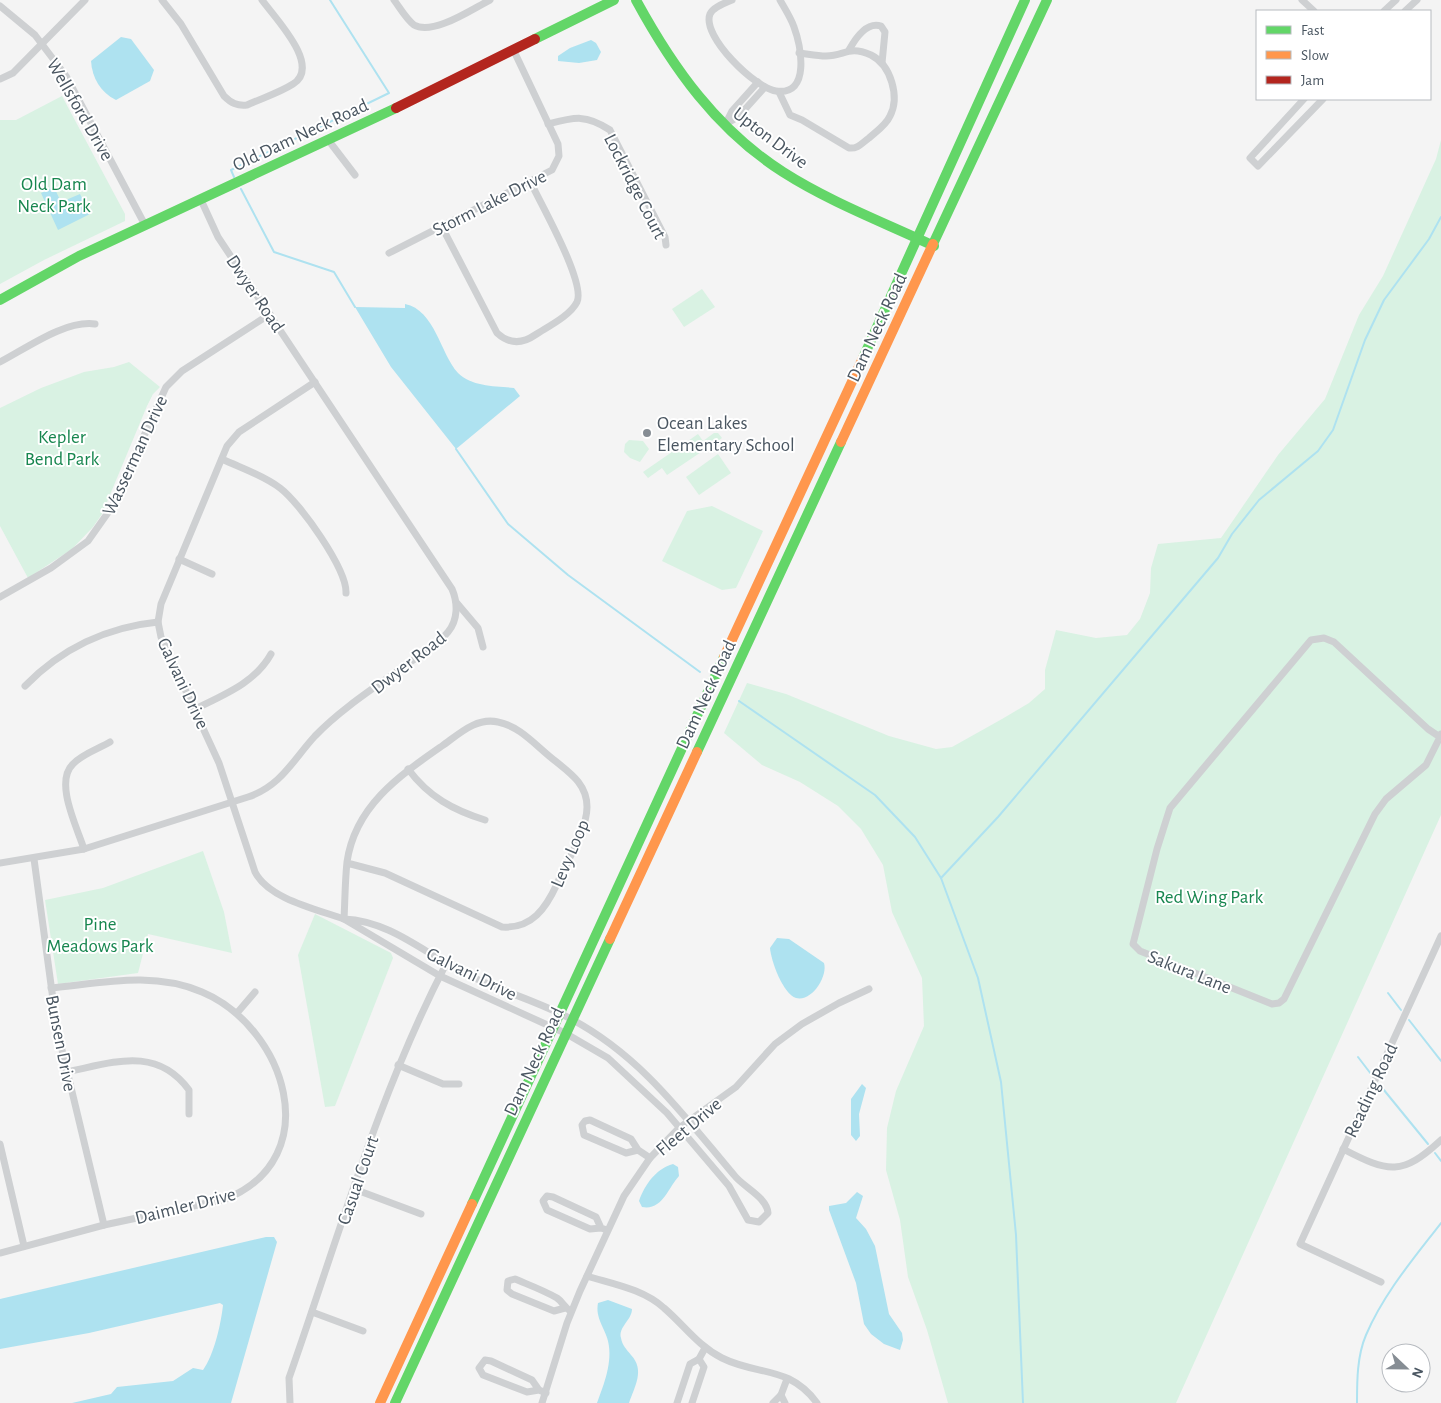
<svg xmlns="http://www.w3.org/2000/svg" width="1441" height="1403" viewBox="0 0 1441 1403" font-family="'Alegreya Sans',sans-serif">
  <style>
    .green { fill: #d9f2e3 }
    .water { fill: #aee2f0 }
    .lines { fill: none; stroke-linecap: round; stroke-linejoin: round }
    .stream { stroke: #aee2f0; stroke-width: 2 }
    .street { stroke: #ced0d2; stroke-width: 7 }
    .fast { stroke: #63d668; stroke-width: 10 }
    .slow { stroke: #ff974d; stroke-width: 10 }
    .jam { stroke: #b3261e; stroke-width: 10 }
    .poi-dot { fill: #868d94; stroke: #fff; stroke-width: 2 }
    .labels { text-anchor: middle; stroke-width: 4; stroke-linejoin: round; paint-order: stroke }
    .street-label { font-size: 19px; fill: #4a5661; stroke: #fff }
    .park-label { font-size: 19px; fill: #17864f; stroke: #fff }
    .poi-label { font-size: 19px; fill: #4a5661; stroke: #fff; text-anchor: start }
  </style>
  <rect width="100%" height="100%" fill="#f4f4f4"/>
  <g class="green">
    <path d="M62 96 125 214V221L44 260 0 284V120H16Z"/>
    <path d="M1441 140V815L1176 1403H948L927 1330 908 1277 900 1220 886 1170 887 1128 896 1091 924 1026 922 978 892 912 883 865 861 829 838 806 800 782 762 765 724 733 747 683 786 694 889 736 936 749 952 747 1002 719 1029 703 1045 689V670L1056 630 1096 638 1127 635 1140 619 1150 593 1151 568 1158 544 1221 538 1278 455 1325 399 1359 315 1383 276 1436 159Z"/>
    <path d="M702 289 715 307 684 327 672 309Z"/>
    <path d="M129 362 160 387 153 394 147 406 102 514 93 527 72 549 28 578 0 526V408L41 388 84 372 114 367Z"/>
    <path d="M714 433H718L722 438 667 475 662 468 648 478 643 472 698 434 703 441Z"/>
    <path d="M629 440 643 441 649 449 640 462 630 458 624 452 625 444Z"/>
    <path d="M718 454 731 473 699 495 686 477Z"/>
    <path d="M712 506 763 531 736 588 722 590 662 561 687 511Z"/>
    <path d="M203 851 224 912 232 953 148 934 138 973 58 984 45 900 103 888Z"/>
    <path d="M315 914 391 953 393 958 335 1106 325 1107 298 955Z"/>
  </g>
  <g class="water">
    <path d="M121 37 131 39 154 70 150 81 116 100C101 93 92 78 91 61Z"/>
    <path d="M591 40 596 43 601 52 597 60 579 63 558 61V56L570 48Z"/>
    <path d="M54 187 61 202 80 194 90 214 58 230 41 193Z"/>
    <path d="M405 304C435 310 440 353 458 373 472 387 496 386 514 388L520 396 456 449 391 367 355 307 405 308Z"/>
    <path d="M777 938 789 939 824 963C828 976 812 1002 796 998 783 994 771 961 770 948Z"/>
    <path d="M862 1084 866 1088 859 1114 860 1136 856 1141 851 1135V1099Z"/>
    <path d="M673 1164 678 1167 679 1176C668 1188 662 1211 642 1207L639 1201C645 1184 656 1169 673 1164Z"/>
    <path d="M857 1192 863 1196 856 1218 866 1229 875 1246 889 1314 902 1333 903 1340 900 1350 884 1344 871 1334 864 1324 856 1283 829 1210V1206L846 1203Z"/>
    <path d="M266 1237H274L277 1242 231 1403H72L111 1394 117 1387 173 1381 193 1368 203 1370C214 1355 221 1324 223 1305L220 1303 89 1333 0 1349V1299Z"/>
    <path d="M608 1300 632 1309C632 1320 618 1327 621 1338 622 1345 627 1350 631 1355 645 1370 635 1386 629 1403H597C604 1384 613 1362 608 1341 605 1328 595 1318 598 1303Z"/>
  </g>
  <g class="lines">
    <g class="stream">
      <path d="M234 177 231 170 389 93 330 0"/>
      <path d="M241 189 274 252 334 272 355 307"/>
      <path d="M456 449 508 524 568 575 700 672"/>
      <path d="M739 701 875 795 915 837 941 878 978 978 1001 1082 1016 1235 1023 1403"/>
      <path d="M941 878 998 817 1218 558 1232 534 1259 500 1318 451 1333 430 1365 340 1384 300 1429 239 1441 217"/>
      <path d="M1388 993 1401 1010"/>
      <path d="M1409 1020 1441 1061"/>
      <path d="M1358 1057 1371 1074"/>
      <path d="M1379 1084 1428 1144"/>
      <path d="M1435 1153 1441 1161"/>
      <path d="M1357 1403C1357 1381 1357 1356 1366 1335 1384 1293 1414 1258 1441 1223"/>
    </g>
    <g class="street">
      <path d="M162 0 181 24 224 96C231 103 237 106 247 105 262 98 279 93 293 84 322 66 275 18 262 0"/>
      <path d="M394 0C400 8 406 19 414 25 433 36 472 9 490 0"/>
      <path d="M732 0C725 3 713 7 710 14 701 36 756 89 776 91 811 96 801 46 794 27 791 18 785 9 780 0"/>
      <path d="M1302 0 1314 11"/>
      <path d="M0 6 35 35 66 76 145 225"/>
      <path d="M1384 11 1396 0"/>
      <path d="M1405 11 1417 0"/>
      <path d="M849 50C855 39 866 21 881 26L885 32 882 63"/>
      <path d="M0 79 13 73 85 0"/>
      <path d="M779 92 790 115 802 120 849 148C858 149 862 143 869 138 877 131 886 125 890 116 900 97 891 65 871 55 848 45 845 56 826 56 817 56 808 54 799 53"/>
      <path d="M1304 99 1250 158 1258 166 1323 99"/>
      <path d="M548 124C575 117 586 114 610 130L665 237 666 245"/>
      <path d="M724 125 738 117 765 87"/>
      <path d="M725 125 732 111 758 82"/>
      <path d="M329 141 355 175"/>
      <path d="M442 227 497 333C509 344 522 344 535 335 547 327 570 316 577 302 586 283 541 204 531 183"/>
      <path d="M389 253 552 170 559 156 558 144 513 49"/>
      <path d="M0 362C27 348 65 320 95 324"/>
      <path d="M315 382 239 432 227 446 161 604 158 622 161 637 219 763 255 872C269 899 316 909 344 919 389 921 422 951 460 971 496 990 536 1000 571 1019 641 1056 684 1116 734 1175 743 1187 767 1197 768 1213L759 1222 748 1220 729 1186 667 1113 608 1058 565 1033 440 976 344 919"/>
      <path d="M222 459C241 468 263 475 280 488 300 503 347 569 346 593"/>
      <path d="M179 559 212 574"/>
      <path d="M0 597 51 568 88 541 112 507 166 387 182 371 270 314"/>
      <path d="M456 602 478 628 483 647"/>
      <path d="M25 686C61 649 107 627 158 622"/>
      <path d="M195 709C223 695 255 683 271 654"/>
      <path d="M1440 737 1428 729 1334 642 1324 638 1311 640 1170 808 1157 849 1133 944 1140 951 1272 1004 1279 1003 1284 999 1375 814 1386 799 1426 765 1440 737 1441 734"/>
      <path d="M408 769C429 797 453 810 485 820"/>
      <path d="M84 849C77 827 54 782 73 764 82 754 98 749 110 742"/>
      <path d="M34 859 57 1029 104 1225"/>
      <path d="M0 863 84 849 248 797C281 786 293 760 315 736 342 708 377 686 409 663 422 654 437 645 448 632 458 620 458 603 452 589L218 237 201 200"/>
      <path d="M344 919C345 900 345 881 347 862 355 806 399 776 442 746 459 734 476 717 498 722 520 726 537 747 554 760 570 773 587 784 587 807 587 830 566 863 557 884 546 908 532 929 502 927L385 873 347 863"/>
      <path d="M237 1013 255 992"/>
      <path d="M398 1065 443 1084H459"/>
      <path d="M66 1072C112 1063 156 1045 189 1090V1114"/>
      <path d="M0 1144 24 1246"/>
      <path d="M1343 1149C1389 1173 1402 1176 1441 1140"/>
      <path d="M638 1150 626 1153 584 1135 582 1125 585 1121 590 1120 631 1139 638 1150 650 1158"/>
      <path d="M354 1189 421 1214"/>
      <path d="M601 1228 596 1217 553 1197 547 1196 543 1201 547 1210 590 1229 601 1228 607 1230"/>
      <path d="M0 1253 104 1225 226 1199C328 1157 285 1027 202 992 153 971 102 983 51 988"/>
      <path d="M587 1276C613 1284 643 1289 664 1308 684 1325 698 1346 722 1358 758 1376 789 1365 817 1403"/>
      <path d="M1381 1282 1300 1244 1441 936"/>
      <path d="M565 1308 554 1311 512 1294 507 1290 508 1281 515 1279C529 1285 543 1290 557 1298 563 1302 564 1308 571 1311"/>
      <path d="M312 1312 363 1331"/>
      <path d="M539 1390 527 1392 483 1375 479 1368 485 1360 491 1361 532 1380 539 1390 546 1393"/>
      <path d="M781 1395 785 1403"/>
      <path d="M290 1403 289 1378C338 1239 378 1095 446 964"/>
      <path d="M542 1403 567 1323 580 1291 624 1196 650 1158 679 1128 736 1087 775 1044 802 1024 839 1003 869 989"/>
      <path d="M677 1403 690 1364 699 1359 705 1348"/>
      <path d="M692 1403 704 1367 699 1359"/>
      <path d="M773 1403 781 1395 787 1379"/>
    </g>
    <g class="fast">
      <path d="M636 0C673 68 717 130 783 172 830 202 883 222 934 246"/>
      <path d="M535 39 614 0"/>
      <path d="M933 244 1047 0"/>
      <path d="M0 300 79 256 396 108"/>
      <path d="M863 358 1025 0"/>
      <path d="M697 752 841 442"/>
      <path d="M472 1204 724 657"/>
      <path d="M395 1403 610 939"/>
    </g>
    <g class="slow">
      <path d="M841 442 933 244"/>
      <path d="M724 657 863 358"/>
      <path d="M610 939 697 752"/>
      <path d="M380 1403 472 1204"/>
    </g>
    <path class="jam" d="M396 108 535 39"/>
  </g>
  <circle class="poi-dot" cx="647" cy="433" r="5"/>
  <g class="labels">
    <g class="street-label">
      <text transform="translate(81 109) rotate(60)" y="7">Wellsford Drive</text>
      <text transform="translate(300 134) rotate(-25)" y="7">Old Dam Neck Road</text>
      <text transform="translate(771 137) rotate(37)" y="7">Upton Drive</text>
      <text transform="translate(636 186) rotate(63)" y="7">Lockridge Court</text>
      <text transform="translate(489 202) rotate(-27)" y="7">Storm Lake Drive</text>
      <text transform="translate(256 293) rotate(56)" y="7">Dwyer Road</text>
      <text transform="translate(876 327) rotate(-65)" y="7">Dam Neck Road</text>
      <text transform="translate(134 455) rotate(-65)" y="7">Wasserman Drive</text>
      <text transform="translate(408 662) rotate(-38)" y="7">Dwyer Road</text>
      <text transform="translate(184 683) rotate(65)" y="7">Galvani Drive</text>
      <text transform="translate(705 694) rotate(-65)" y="7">Dam Neck Road</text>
      <text transform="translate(569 853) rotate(-67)" y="7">Levy Loop</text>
      <text transform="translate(1190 971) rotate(22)" y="7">Sakura Lane</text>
      <text transform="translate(472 973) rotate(26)" y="7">Galvani Drive</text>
      <text transform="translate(62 1043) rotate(79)" y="7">Bunsen Drive</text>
      <text transform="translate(533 1061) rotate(-65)" y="7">Dam Neck Road</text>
      <text transform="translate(1370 1090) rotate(-65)" y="7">Reading Road</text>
      <text transform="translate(688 1126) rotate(-40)" y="7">Fleet Drive</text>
      <text transform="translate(357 1180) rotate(-71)" y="7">Casual Court</text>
      <text transform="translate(185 1205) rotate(-14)" y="7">Daimler Drive</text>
    </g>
    <g class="park-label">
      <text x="54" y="190">Old Dam<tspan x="54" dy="22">Neck Park</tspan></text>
      <text x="62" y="443">Kepler<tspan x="62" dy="22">Bend Park</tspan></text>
      <text x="1209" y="903">Red Wing Park</text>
      <text x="100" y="930">Pine<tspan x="100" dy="22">Meadows Park</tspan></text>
    </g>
    <g class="poi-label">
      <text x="657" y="429">Ocean Lakes<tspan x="657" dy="22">Elementary School</tspan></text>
    </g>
  </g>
  <rect x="1256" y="10" width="175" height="90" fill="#ffffff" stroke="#b7bbc0"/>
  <rect x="1266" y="26" width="25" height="8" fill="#63d668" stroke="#b7bbc0"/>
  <text x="1301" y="35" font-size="15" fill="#4a5661">Fast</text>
  <rect x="1266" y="51" width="25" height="8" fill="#ff974d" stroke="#b7bbc0"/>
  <text x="1301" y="60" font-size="15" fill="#4a5661">Slow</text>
  <rect x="1266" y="76" width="25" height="8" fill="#b3261e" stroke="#b7bbc0"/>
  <text x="1301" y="85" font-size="15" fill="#4a5661">Jam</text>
  <g transform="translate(1406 1368) rotate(112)"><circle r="24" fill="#ffffff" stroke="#b7bbc0"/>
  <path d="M0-4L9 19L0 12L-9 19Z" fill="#868d94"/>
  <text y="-8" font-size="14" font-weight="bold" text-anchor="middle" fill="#4a5661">N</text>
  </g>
</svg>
